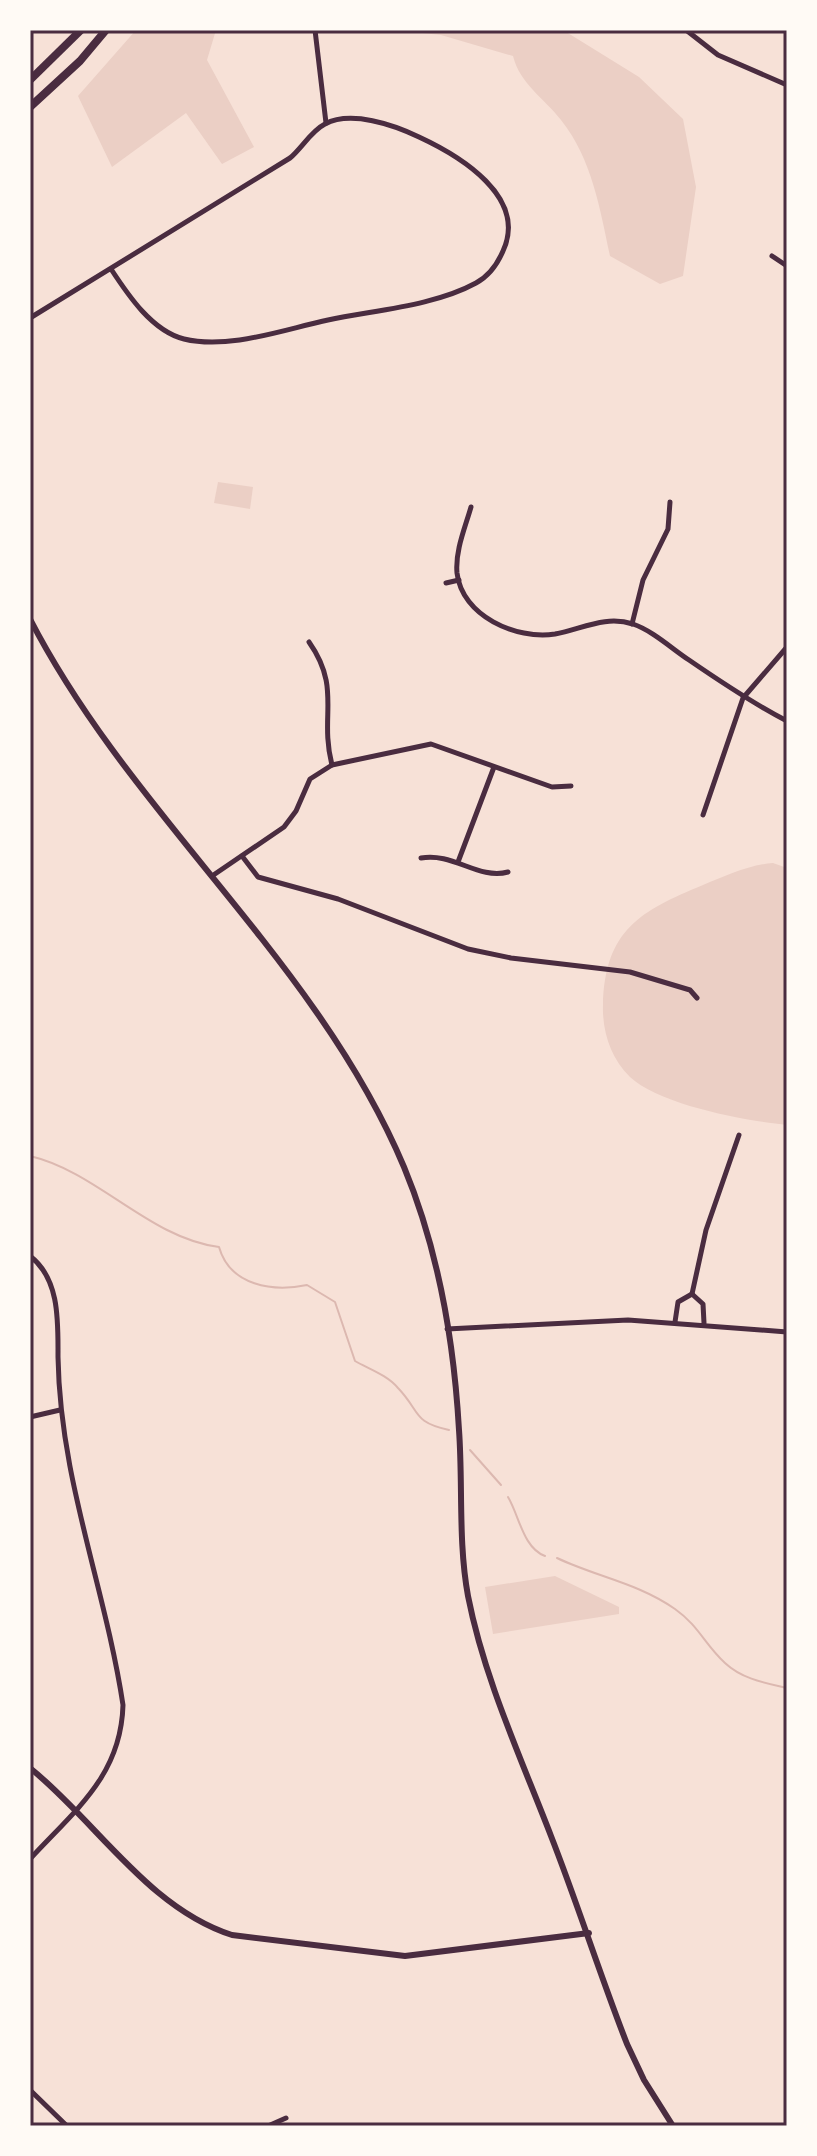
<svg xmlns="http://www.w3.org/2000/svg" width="817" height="2156" viewBox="0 0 817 2156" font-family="Rubik,sans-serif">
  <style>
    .green { fill: #ebcfc5 }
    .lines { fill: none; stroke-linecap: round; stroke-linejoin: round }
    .stream { stroke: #dcb8b0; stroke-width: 2 }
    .minor { stroke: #4a2c40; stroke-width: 5 }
    .tertiary { stroke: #4a2c40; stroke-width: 6 }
    .primary { stroke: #4a2c40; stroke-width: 8 }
    .neatline { fill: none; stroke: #4a2c40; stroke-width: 3 }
  </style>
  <rect width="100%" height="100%" fill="#f7e1d7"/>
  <g class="green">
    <path d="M136 30H216L207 60 254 147 222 164 186 113 112 167 78 96Z"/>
    <path d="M394 30H563L639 77 683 119 696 187 683 276 660 284 610 256C600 209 592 159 561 120 544 98 520 84 513 56L441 35Z"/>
    <path d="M218 482 253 487 250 509 214 503Z"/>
    <path d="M773 863 787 868V1125C746 1121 660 1105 630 1077 611 1059 602 1031 603 1005 605 930 640 911 703 885 726 876 748 865 773 863Z"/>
    <path d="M555 1576 619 1607V1614L493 1634 485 1587Z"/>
  </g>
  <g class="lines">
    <g class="stream">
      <path d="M30 1156C98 1172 149 1238 219 1247 230 1286 273 1292 307 1285L335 1302 355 1361C369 1369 387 1375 398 1388 421 1412 412 1422 449 1430"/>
      <path d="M470 1450 501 1485"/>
      <path d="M508 1497C519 1515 523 1548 545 1556"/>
      <path d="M557 1558C597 1577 638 1583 675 1609 699 1626 705 1645 725 1663 742 1679 765 1683 787 1688"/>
    </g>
    <g class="minor">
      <path d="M315 30 326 123"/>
      <path d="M686 30 718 55 787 85"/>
      <path d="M772 256 787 266"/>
      <path d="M30 318 290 158C302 148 311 131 325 124 351 110 394 125 419 137 460 156 528 197 503 251 497 265 489 276 476 283 434 306 375 310 328 320 285 329 229 350 184 339 152 331 128 295 111 269"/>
      <path d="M471 507C465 528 455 551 457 573 462 616 516 640 555 634 582 629 605 615 633 624 653 631 671 648 689 660 721 682 752 703 787 721"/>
      <path d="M446 583 459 580"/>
      <path d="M632 624 643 580 668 529 670 502"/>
      <path d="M309 642C342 689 319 715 332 765"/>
      <path d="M703 815 743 698 787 647"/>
      <path d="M242 856 258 877 338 899 468 949 511 958 630 972 690 990 697 998"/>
      <path d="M421 858C453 852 478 880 508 872"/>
      <path d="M458 862 494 767"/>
      <path d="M212 876 284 827 296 811 310 779 332 765 431 744 552 787 571 786"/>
      <path d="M30 1256C60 1279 58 1322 58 1357 60 1480 105 1586 123 1705 121 1776 75 1810 30 1859"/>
      <path d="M692 1294 706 1230 739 1135"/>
      <path d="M692 1294 703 1304 704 1323"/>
      <path d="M675 1322 678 1302 692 1294"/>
      <path d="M447 1329 628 1320 787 1332"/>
      <path d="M30 1417 60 1410"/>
      <path d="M30 2090 67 2126"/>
      <path d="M268 2126 286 2118"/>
    </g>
    <g class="tertiary">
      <path d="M30 619C132 817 317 960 404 1167 438 1249 454 1342 459 1430 463 1485 458 1542 468 1596 484 1678 521 1758 551 1836 578 1905 600 1975 627 2044L644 2080 673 2126"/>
      <path d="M30 1768C96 1821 148 1908 232 1935L405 1956 589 1933"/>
    </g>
    <g class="primary">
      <path d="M30 80 81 30"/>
      <path d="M30 107 80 61 106 30"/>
    </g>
  </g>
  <rect width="817" height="2156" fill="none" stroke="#fffaf5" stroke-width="64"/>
  <rect x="32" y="32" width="753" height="2092" class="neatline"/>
</svg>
